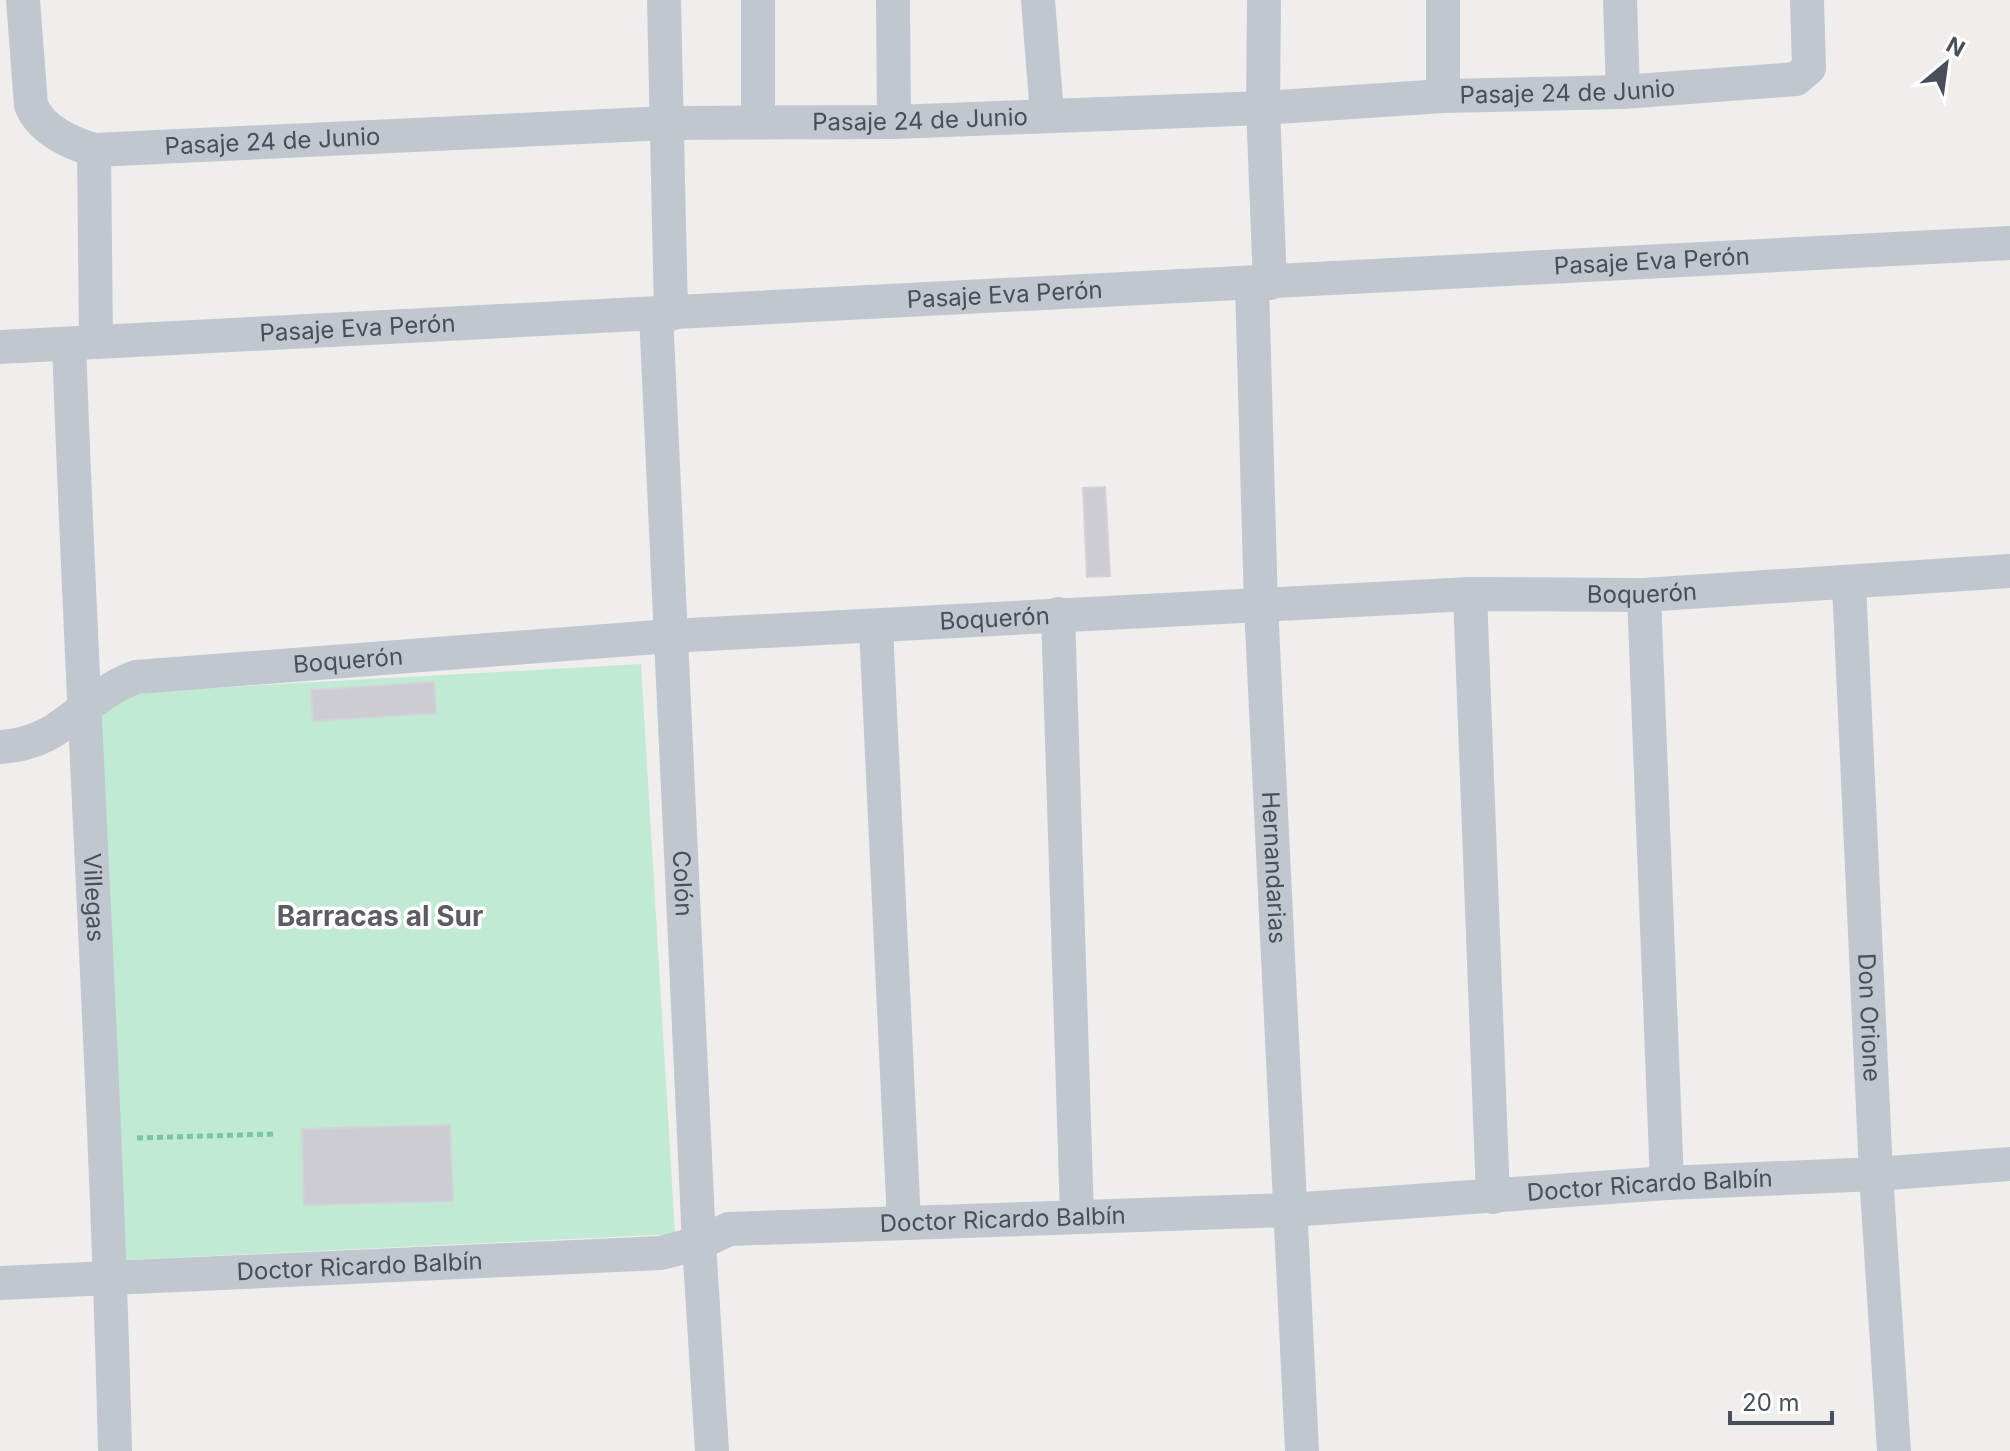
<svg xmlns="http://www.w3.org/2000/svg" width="2010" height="1451" viewBox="0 0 2010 1451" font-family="Inter,sans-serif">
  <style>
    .green { fill: #c0ead3 }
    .building { fill: #ccccd2; stroke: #d2d3d8; stroke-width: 2 }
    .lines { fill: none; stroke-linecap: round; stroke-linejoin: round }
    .path { stroke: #7bc4a5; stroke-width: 5; stroke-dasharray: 6 4; stroke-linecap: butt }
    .street { stroke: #c0c7ce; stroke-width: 34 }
    .labels { text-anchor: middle; stroke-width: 7; stroke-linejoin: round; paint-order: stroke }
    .street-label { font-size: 24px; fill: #484f59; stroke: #fff }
    .quarter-label { font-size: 28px; font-weight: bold; fill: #5b5d62; stroke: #fff }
  </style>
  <rect width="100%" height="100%" fill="#f0eeed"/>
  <path class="green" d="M641 664 675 1234 126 1260 97 723 106 707 139 692Z"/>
  <g class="building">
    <path d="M1105 487 1110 576 1087 577 1083 488Z"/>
    <path d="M434 682 436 713 313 721 311 690Z"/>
    <path d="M450 1125 453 1201 304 1205 302 1129Z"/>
  </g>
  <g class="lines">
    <path class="path" d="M137 1138 273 1134"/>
    <g class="street">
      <path id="s1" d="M23 0 31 105C40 129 70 143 94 150L667 123 894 122 1263 108 1443 96 1623 92 1796 79 1809 68 1807 0"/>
      <path d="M664 0 671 314"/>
      <path d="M758 0V122"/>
      <path d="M893 0 894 122"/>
      <path d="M1038 0 1047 114"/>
      <path d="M1264 0 1263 108 1270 283"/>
      <path d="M1620 0 1623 92"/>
      <path d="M1443 96V0"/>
      <path d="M94 150 96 342"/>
      <path id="s2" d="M1252 284 1261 606 1302 1451"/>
      <path id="s3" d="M656 314 699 1243 712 1451"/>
      <path id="s4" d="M69 344C82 713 106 1082 115 1451"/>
      <path id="s5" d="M0 347 2010 243"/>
      <path id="s6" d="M1849 584 1876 1174 1894 1451"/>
      <path d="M1470 594 1493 1197"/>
      <path d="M1644 595 1667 1183"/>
      <path d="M1058 614 1077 1216"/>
      <path d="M876 627 904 1222"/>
      <path id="s7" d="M0 747C66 743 79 698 136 677L670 636 1470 594 1644 595 2010 571"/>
      <path id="s8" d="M0 1283 661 1253 699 1243 729 1229 1290 1210 1667 1183 1876 1174 2010 1164"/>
    </g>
  </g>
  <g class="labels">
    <g class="street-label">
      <text dy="8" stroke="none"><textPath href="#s1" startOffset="1660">Pasaje 24 de Junio</textPath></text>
      <text dy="8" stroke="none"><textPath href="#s1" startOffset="1012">Pasaje 24 de Junio</textPath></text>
      <text dy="8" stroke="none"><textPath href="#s1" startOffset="364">Pasaje 24 de Junio</textPath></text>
      <text dy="8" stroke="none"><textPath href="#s5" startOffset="1654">Pasaje Eva Perón</textPath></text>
      <text dy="8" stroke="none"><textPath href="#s5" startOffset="1006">Pasaje Eva Perón</textPath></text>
      <text dy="8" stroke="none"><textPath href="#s5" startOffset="358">Pasaje Eva Perón</textPath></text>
      <text dy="8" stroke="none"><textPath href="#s7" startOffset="1664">Boquerón</textPath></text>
      <text dy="8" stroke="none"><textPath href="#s7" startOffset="1016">Boquerón</textPath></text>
      <text dy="8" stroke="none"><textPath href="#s7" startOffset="368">Boquerón</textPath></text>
      <text dy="8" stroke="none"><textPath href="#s2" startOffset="584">Hernandarias</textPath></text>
      <text dy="8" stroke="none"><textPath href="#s3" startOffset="570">Colón</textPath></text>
      <text dy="8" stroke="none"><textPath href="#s4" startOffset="554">Villegas</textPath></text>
      <text dy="8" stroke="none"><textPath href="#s6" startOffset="434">Don Orione</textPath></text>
      <text dy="8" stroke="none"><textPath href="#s8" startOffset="1656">Doctor Ricardo Balbín</textPath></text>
      <text dy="8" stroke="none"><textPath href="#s8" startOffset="1008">Doctor Ricardo Balbín</textPath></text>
      <text dy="8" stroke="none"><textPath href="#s8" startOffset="360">Doctor Ricardo Balbín</textPath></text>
    </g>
    <g class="quarter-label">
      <text x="380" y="926">Barracas al Sur</text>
    </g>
  </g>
  <g transform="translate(1946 64) rotate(29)" stroke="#ffffff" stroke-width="6" paint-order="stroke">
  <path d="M0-6L14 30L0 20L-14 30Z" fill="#484f59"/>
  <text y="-12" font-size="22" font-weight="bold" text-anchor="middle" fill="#484f59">N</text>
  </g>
  <path d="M1730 1411v12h102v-12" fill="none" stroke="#484f59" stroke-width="4"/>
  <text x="1742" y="1411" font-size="24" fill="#484f59" stroke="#ffffff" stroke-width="6" paint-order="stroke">20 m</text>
</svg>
